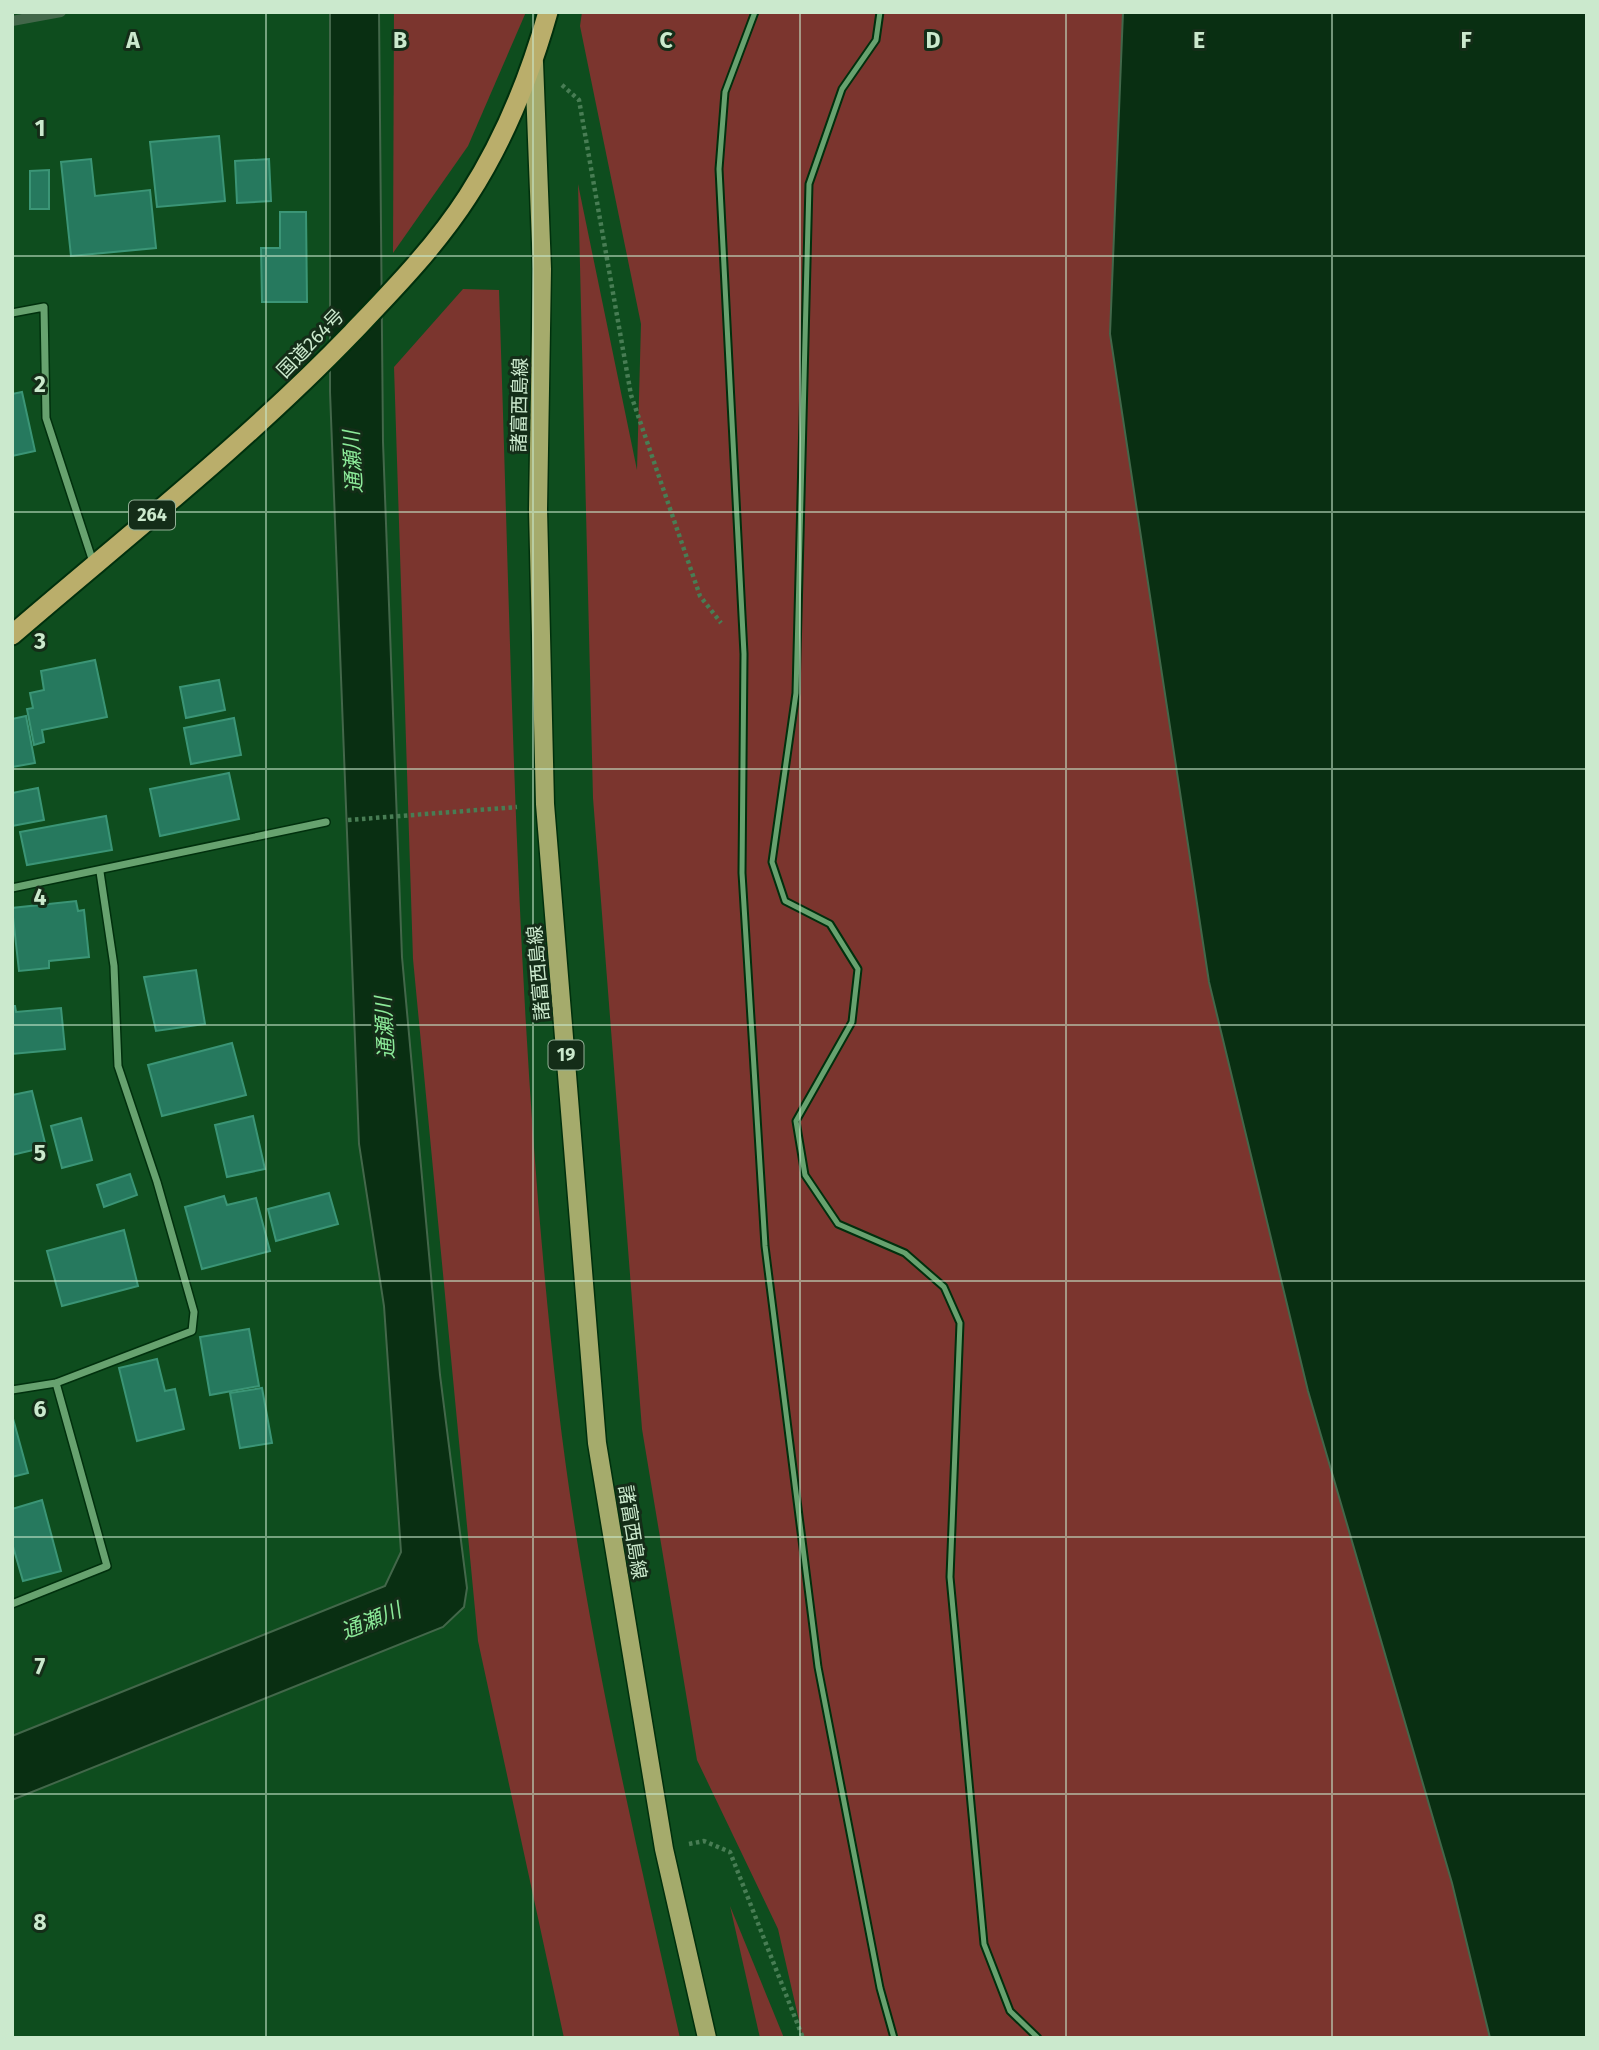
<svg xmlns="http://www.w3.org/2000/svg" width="1599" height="2050" viewBox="0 0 1599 2050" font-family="'Fira Sans','Noto Sans JP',sans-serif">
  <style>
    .green { fill: #7b352e }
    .water { fill: #092f12; stroke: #43674a; stroke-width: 2 }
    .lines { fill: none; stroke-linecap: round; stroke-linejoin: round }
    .stream { stroke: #43674a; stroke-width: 10 }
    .building { fill: #26795e; stroke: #3b9576; stroke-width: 2 }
    .service-casing { stroke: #00300d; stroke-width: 9 }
    .minor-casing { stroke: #00300d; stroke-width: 10 }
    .primary-casing { stroke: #00300d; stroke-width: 21 }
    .trunk-casing { stroke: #00300d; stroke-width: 23 }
    .path { stroke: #487d54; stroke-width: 4.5; stroke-dasharray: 3.5 3.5; stroke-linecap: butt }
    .service { stroke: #67a26f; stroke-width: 5 }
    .minor { stroke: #67a26f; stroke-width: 7 }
    .primary { stroke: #a5ab6c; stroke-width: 18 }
    .trunk { stroke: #baae6b; stroke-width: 19 }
    .grid { fill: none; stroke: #cbe9cd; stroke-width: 2; stroke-opacity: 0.55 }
    .labels { text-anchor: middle; stroke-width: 6; stroke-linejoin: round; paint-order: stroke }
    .shield { fill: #142d18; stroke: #94b197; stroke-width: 2 }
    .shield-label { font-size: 18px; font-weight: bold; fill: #cbe9cd }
    .street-label { font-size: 19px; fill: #cbe9cd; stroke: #142d18 }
    .water-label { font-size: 21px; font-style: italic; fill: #8cea99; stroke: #142d18 }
    .grid-label { font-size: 23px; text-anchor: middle; font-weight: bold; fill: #cbe9cd; stroke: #142d18; stroke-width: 6; stroke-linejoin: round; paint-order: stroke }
  </style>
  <rect width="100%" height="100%" fill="#0e4d1e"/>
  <g class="green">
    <path d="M394 12H526L468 146 393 253Z"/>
    <path d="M582 12H1123L1110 334 1452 1883 1490 2038H803L778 1929 697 1760 642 1429 593 798 578 184 637 470 641 324 580 26Z"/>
    <path d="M463 289 499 290C512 661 515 1035 558 1404 583 1618 632 1828 680 2038H564L478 1641 413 959 394 367Z"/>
    <path d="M730 1906 784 2038H760Z"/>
  </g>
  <g class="water">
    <path d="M330 12H379L383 442 402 957 440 1375 467 1588 464 1607 443 1627 12 1800V1736L385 1586 401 1552 384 1306 359 1144 330 392Z"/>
    <path d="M1123 12H1587V2038H1490L1452 1883 1308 1391 1209 982 1110 334Z"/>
  </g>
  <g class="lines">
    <path class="stream" d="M12 21 61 12"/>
  </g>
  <g class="building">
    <path d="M219 136 225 201 157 207 150 142Z"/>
    <path d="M91 159 95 196 150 190 156 248 71 256 61 162Z"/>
    <path d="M269 159 271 201 237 203 235 161Z"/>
    <path d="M49 170V209H30V171Z"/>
    <path d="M280 212H306L307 302H262L261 248H280Z"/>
    <path d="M22 392 35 451 12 456V394Z"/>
    <path d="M95 660 107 717 42 730 44 742 34 745 27 709 33 708 30 693 44 690 41 671Z"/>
    <path d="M219 680 225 710 186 718 180 687Z"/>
    <path d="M26 716 35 763 12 767V719Z"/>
    <path d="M234 718 241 755 191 764 184 728Z"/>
    <path d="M229 773 239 819 160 836 150 789Z"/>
    <path d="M38 788 44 820 12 826V793Z"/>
    <path d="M106 816 112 850 27 865 20 832Z"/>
    <path d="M76 901 78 911 84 910 89 957 49 961V968L19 971 12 908Z"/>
    <path d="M196 970 205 1024 156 1031 144 977Z"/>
    <path d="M12 1006H15L16 1012 61 1008 65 1049 12 1054Z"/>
    <path d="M232 1043 246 1095 162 1116 148 1065Z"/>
    <path d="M32 1091 46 1147 12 1155V1095Z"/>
    <path d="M253 1116 265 1169 227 1177 215 1125Z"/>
    <path d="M81 1118 92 1160 62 1168 51 1126Z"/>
    <path d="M130 1174 137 1195 104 1207 97 1185Z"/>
    <path d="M329 1193 338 1224 276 1241 268 1209Z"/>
    <path d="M224 1196 227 1205 256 1198 270 1251 202 1269 185 1207Z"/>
    <path d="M124 1230 138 1286 62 1306 47 1251Z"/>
    <path d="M249 1329 259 1386 210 1395 200 1337Z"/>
    <path d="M157 1359 165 1391 175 1389 184 1429 137 1441 119 1368Z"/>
    <path d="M262 1388 272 1443 240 1448 230 1393Z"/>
    <path d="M12 1415 28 1473 12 1477Z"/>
    <path d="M42 1500 61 1571 23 1581 12 1543V1509Z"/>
  </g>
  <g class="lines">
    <g class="service-casing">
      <g id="service">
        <path d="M755 12 725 92 719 169 744 654 742 873 765 1246 818 1667 880 1988 894 2038"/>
        <path d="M880 12 876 40 842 89 809 184 796 693 772 862 785 901 830 924 858 969 852 1022 796 1121 805 1175 838 1224 905 1253 944 1287 960 1323 950 1577 984 1944 1010 2011 1038 2038"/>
      </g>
    </g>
    <g class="minor-casing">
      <g id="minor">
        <path d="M12 313 44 307 46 418 94 565"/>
        <path d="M12 888 326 822"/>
        <path d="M12 1390 56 1383 192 1331 194 1312 157 1182 118 1066 114 966 100 872"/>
        <path d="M12 1604 107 1566 56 1383"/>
      </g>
    </g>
    <g class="primary-casing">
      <path id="primary" d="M534 62 542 269 538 509 545 804 597 1443 664 1849 707 2038"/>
    </g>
    <g class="trunk-casing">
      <path id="trunk" d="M12 635C127 536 247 442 352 333 393 290 436 246 468 196 504 140 530 76 548 12"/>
    </g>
    <g class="path">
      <path d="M562 85 579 100 631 395 700 596 721 623"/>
      <path d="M348 820 517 807"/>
      <path d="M689 1844 704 1841 730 1852 803 2038"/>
    </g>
    <use href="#service" class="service"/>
    <use href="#minor" class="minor"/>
    <use href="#primary" class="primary"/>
    <use href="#trunk" class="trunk"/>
  </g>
  <path class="grid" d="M266 12V2038M533 12V2038M800 12V2038M1066 12V2038M1332 12V2038M12 256H1587M12 512H1587M12 769H1587M12 1025H1587M12 1281H1587M12 1537H1587M12 1794H1587"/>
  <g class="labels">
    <g class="shield">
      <rect x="129" y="500.5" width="46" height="29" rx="5"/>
      <rect x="548.5" y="1040.5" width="35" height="29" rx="5"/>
    </g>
    <g class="shield-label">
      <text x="152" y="521">264</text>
      <text x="566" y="1061">19</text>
    </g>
    <g class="street-label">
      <text transform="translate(310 343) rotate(-46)" y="7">国道264号</text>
      <text transform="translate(519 405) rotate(-89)" y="7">諸富西島線</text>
      <text transform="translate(538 973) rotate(-95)" y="7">諸富西島線</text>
      <text transform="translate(633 1532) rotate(81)" y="7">諸富西島線</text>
    </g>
    <g class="water-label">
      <text transform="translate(353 462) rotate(-93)" y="7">通瀬川</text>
      <text transform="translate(385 1028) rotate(-93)" y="7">通瀬川</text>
      <text transform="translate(371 1621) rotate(-22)" y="7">通瀬川</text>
    </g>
  </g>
  <g class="grid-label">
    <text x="133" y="48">A</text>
    <text x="400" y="48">B</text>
    <text x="666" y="48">C</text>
    <text x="933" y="48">D</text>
    <text x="1199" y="48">E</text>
    <text x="1466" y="48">F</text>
    <text x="40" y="136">1</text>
    <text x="40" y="392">2</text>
    <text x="40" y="649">3</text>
    <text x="40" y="905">4</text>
    <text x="40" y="1161">5</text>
    <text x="40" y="1417">6</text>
    <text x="40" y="1674">7</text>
    <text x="40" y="1930">8</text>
  </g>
  <rect width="1599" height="2050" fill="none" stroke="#cbe9cd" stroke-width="28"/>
</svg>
